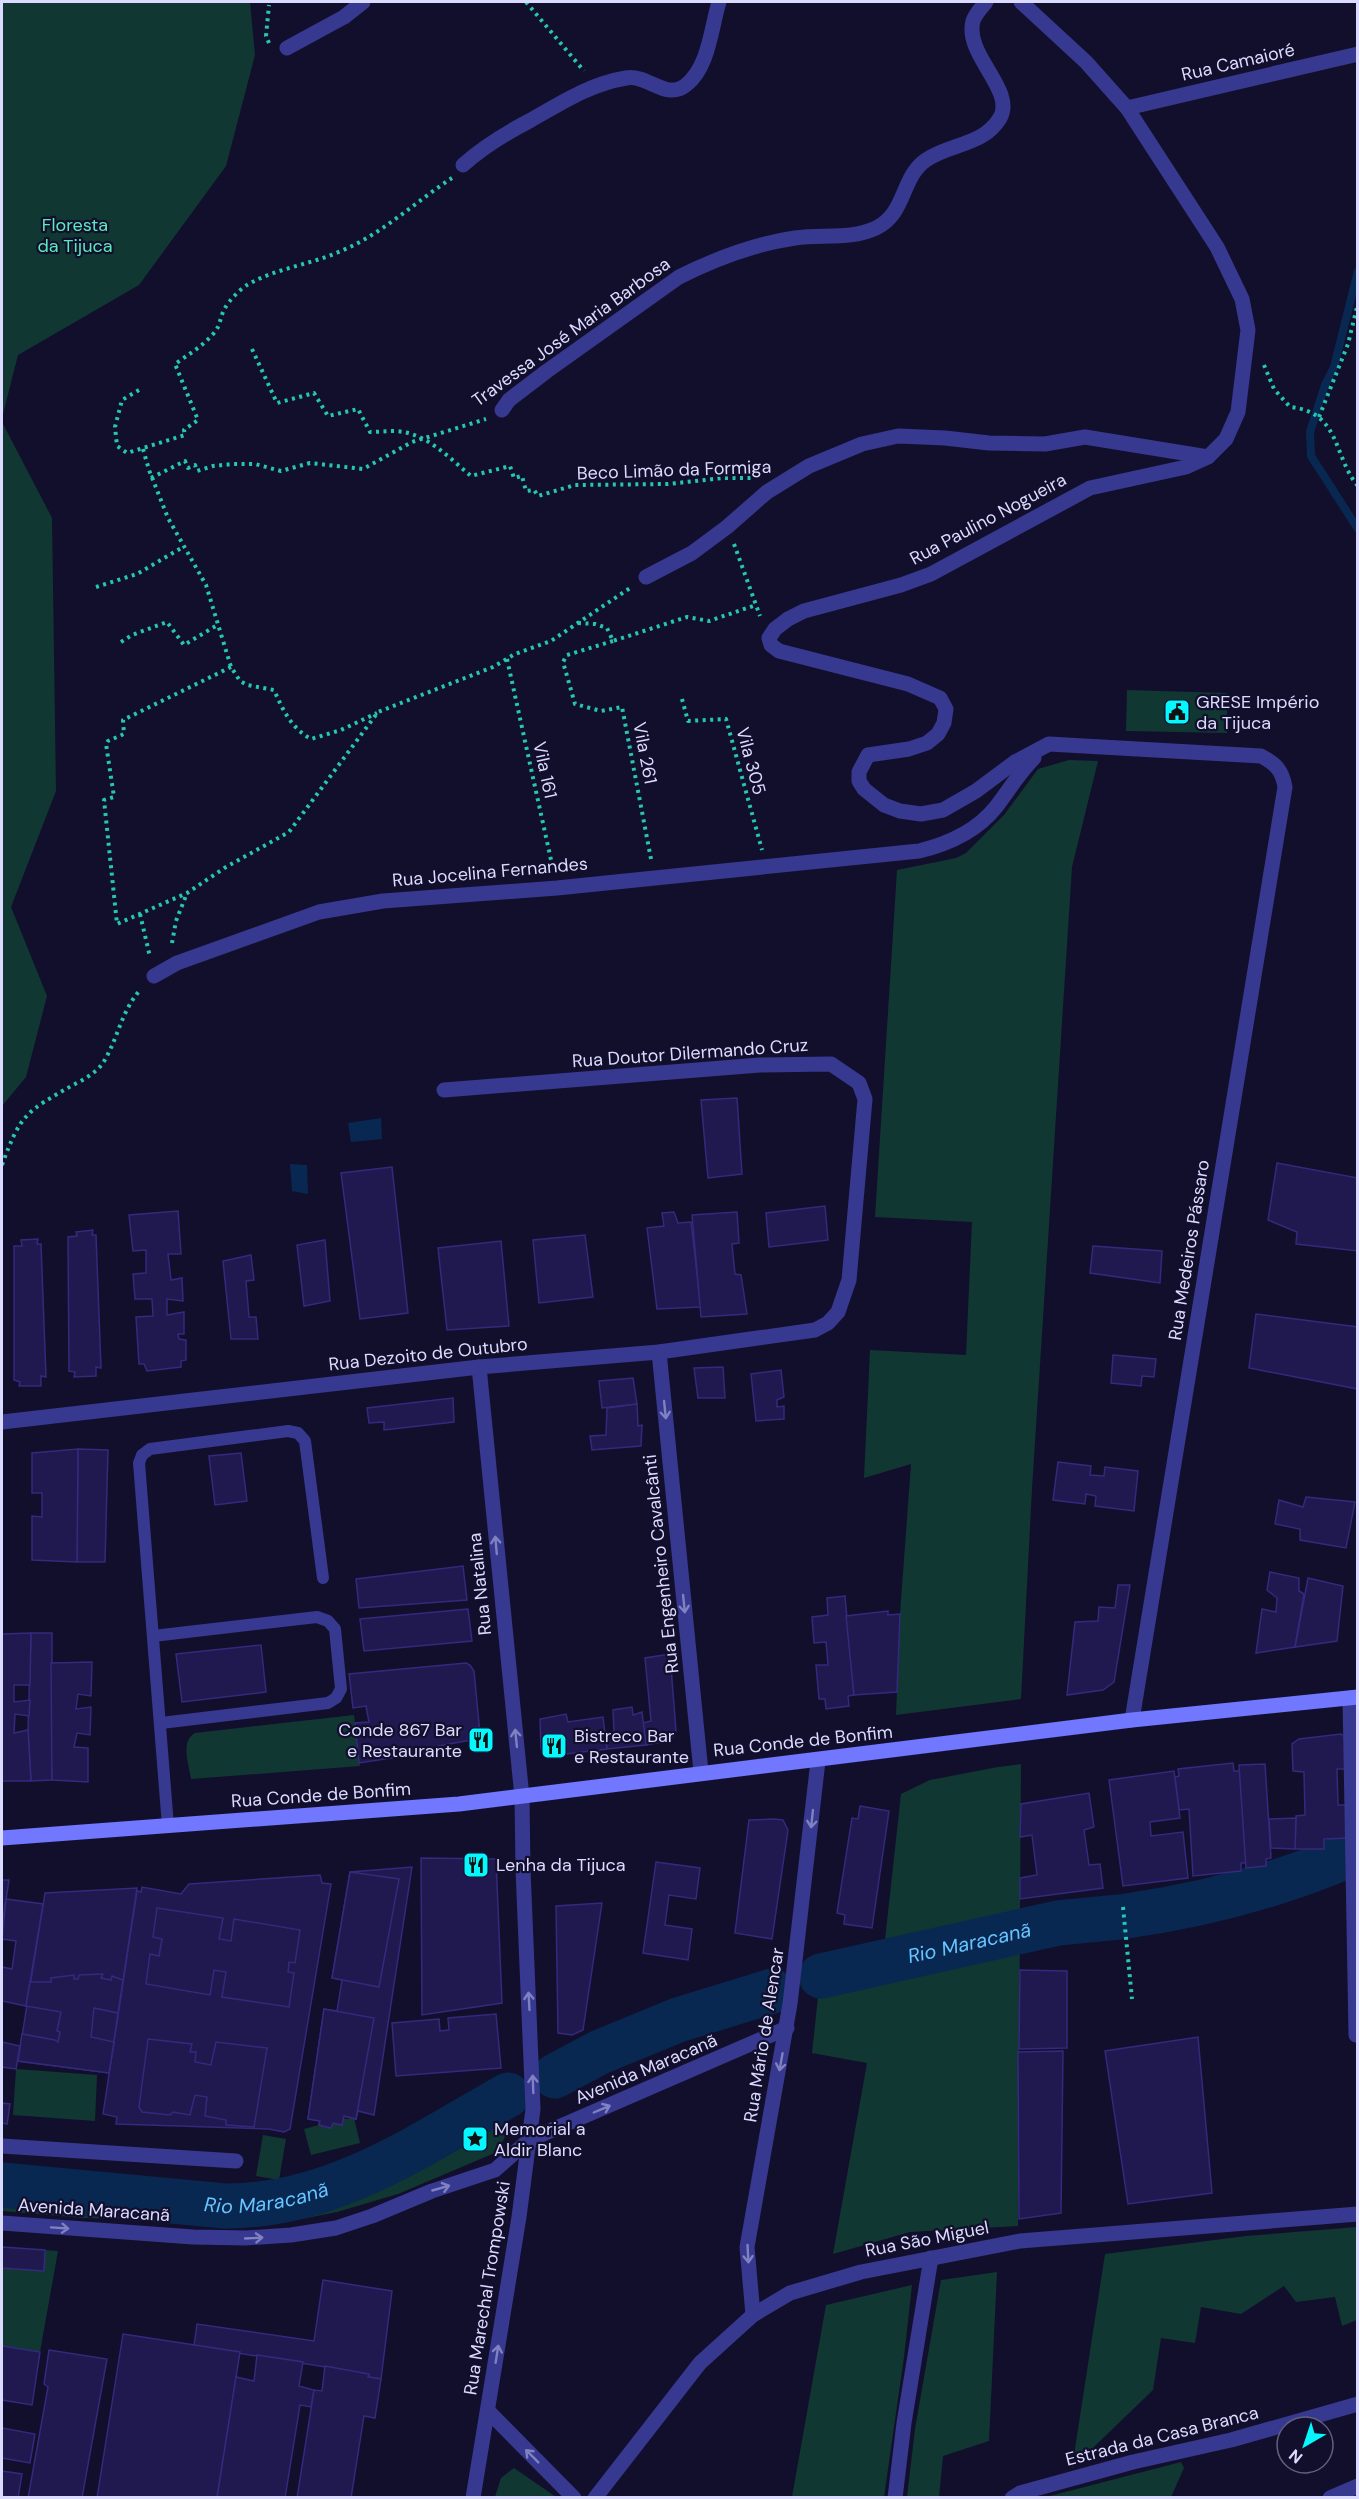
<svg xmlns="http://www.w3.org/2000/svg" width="1359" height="2499" viewBox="0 0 1359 2499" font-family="'DM Sans',sans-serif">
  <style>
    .green { fill: #113733 }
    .water { fill: #082852 }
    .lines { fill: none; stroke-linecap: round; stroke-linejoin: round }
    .stream { stroke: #082852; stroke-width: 8 }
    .river { stroke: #082852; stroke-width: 45 }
    .building { fill: #20194f; stroke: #34297d; stroke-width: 1.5 }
    .path { stroke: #25c7b2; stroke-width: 4; stroke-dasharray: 3 4.5; stroke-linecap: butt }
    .service { stroke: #36398f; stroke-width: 12 }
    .pedestrian { stroke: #36398f; stroke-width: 15 }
    .minor { stroke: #36398f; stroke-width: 15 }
    .tertiary { stroke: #36398f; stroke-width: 15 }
    .secondary { stroke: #7177ff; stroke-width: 15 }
    .oneway { stroke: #8081c1 }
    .labels { text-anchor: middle; stroke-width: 4.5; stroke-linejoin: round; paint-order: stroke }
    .street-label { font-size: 18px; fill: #dbdaff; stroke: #120f2c }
    .park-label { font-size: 18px; fill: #5aebbc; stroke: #120f2c }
    .poi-label { font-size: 18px; fill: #dbdaff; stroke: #120f2c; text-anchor: start }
    .water-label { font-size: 20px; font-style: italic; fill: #68c4ff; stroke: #120f2c }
  </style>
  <rect width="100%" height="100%" fill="#120f2c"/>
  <g class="green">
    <path d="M2 2H250L255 55 226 166 139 285 18 355 2 418Z"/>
    <path d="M2 422 52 518 56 791 11 907 47 996 26 1077 2 1106Z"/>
    <path d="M1127 690 1227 693V733L1126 731Z"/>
    <path d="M1069 760 1098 761 1072 867 1032 1489 1021 1699 896 1715 900 1614 911 1464 864 1478 870 1350 966 1355 972 1222 875 1217 897 870 956 858 966 853 1004 815 1038 769Z"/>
    <path d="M354 1715 360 1766 191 1779C189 1765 180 1741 195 1733Z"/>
    <path d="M1021 1764 1018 2226 910 2232 833 2254 867 2063 812 2053 821 1969 884 1949 901 1794 930 1780 998 1767Z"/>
    <path d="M16 2069 97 2075 95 2121 13 2115Z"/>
    <path d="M509 2111 508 2131 497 2152 398 2194 337 2212 302 2219 228 2225 162 2220 84 2218 2 2211V2202L65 2208 86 2214 166 2212 227 2219 314 2208 345 2199 383 2184Z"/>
    <path d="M354 2118 360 2143 311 2155 304 2129 319 2125 331 2127 333 2123 342 2125 344 2119Z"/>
    <path d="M263 2135 286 2139 279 2180 256 2176Z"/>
    <path d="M1357 2227V2320L1342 2326 1335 2297 1296 2302 1284 2286 1241 2314 1201 2307 1195 2343 1161 2338 1153 2390 1072 2468 1105 2254 1246 2236Z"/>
    <path d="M2 2247 58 2251 40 2352 2 2346Z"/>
    <path d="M997 2272 989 2441 943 2456 939 2497H907L915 2429 941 2280Z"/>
    <path d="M912 2285 904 2357 884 2497H792L826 2305Z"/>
    <path d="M1181 2462 1184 2468 1171 2497H1046Z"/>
    <path d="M514 2468 556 2497H495L501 2478Z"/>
  </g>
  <g class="water">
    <path d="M381 1118 382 1139 351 1142 348 1123Z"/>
    <path d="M290 1164 307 1165 308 1194 292 1191Z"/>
  </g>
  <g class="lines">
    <path class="stream" d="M1358 271 1334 367 1325 385 1310 432 1311 456 1358 529"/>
    <g class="river">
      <path d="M1127 1916C1204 1905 1276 1886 1347 1856"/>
      <path id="s1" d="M821 1976 1058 1923 1119 1917"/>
      <path d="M555 2076 600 2052 678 2020 772 1991"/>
      <path id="s2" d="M2 2185 225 2206C331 2207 420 2145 508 2095"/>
    </g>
  </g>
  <g class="building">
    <path d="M737 1098 742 1174 708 1178 701 1100Z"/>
    <path d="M1277 1163 1358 1178V1251L1296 1244 1297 1232 1268 1220Z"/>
    <path d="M392 1167 408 1313 360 1319 341 1173Z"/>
    <path d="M825 1206 828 1240 769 1247 766 1213Z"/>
    <path d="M178 1211 181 1254H168L171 1280 182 1278 183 1301 167 1299V1315L184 1312V1334H178L179 1339 186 1340V1360L181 1361V1367L147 1371 144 1364H139L136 1317 153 1316 152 1299H135L133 1274 146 1273V1250L133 1251 129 1215Z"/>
    <path d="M674 1212 678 1223 691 1222 701 1307 657 1309 647 1228 664 1226 662 1213Z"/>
    <path d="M737 1212 739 1243 732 1244 735 1274 741 1275 747 1314 701 1317 692 1215Z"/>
    <path d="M93 1230 92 1235H96L101 1368 96 1367V1376L74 1377 75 1372 69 1371 68 1237 77 1236 76 1232Z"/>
    <path d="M585 1235 593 1297 539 1303 533 1240Z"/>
    <path d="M38 1239 37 1244H41L46 1377 41 1376V1386H19L20 1382 14 1380V1246H22L21 1240Z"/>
    <path d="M325 1240 330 1301 304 1306 297 1245Z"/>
    <path d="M501 1241 509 1326 447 1330 438 1248Z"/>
    <path d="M1093 1246 1162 1251 1160 1283 1090 1273Z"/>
    <path d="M251 1255 254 1280 246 1281 249 1317H256L258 1339H231L223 1261Z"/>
    <path d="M1256 1314 1358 1327V1389L1249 1368Z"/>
    <path d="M1113 1355 1156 1359 1154 1377 1142 1376 1141 1386 1111 1383Z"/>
    <path d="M723 1367 725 1398H698L694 1368Z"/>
    <path d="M781 1370 784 1397 777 1400V1407L784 1406V1419L756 1421 751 1374Z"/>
    <path d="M633 1378 637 1404 602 1408 599 1381Z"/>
    <path d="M453 1398 454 1422 384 1430V1422L369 1423 367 1408Z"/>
    <path d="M637 1404 638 1426 642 1425 641 1446 592 1450 590 1436 606 1435 607 1408Z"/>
    <path d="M78 1449 108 1450 105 1562H77Z"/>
    <path d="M78 1449 77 1562 32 1560V1516L42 1517V1493H32V1453Z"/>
    <path d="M241 1453 247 1501 215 1505 209 1456Z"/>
    <path d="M1058 1462 1091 1466 1090 1475 1104 1476 1105 1467 1138 1471 1134 1511 1095 1506 1096 1496 1086 1494 1085 1504 1053 1500Z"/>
    <path d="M1306 1497 1355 1502 1346 1548 1300 1540V1529L1275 1524 1279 1500 1303 1507Z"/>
    <path d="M463 1566 467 1600 359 1608 356 1579Z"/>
    <path d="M1270 1572 1299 1578V1591L1304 1594 1295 1647 1256 1653 1262 1609 1276 1612 1277 1598 1267 1590Z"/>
    <path d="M1308 1578 1343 1586 1337 1641 1295 1647Z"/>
    <path d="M1118 1585H1130L1114 1682 1103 1690 1067 1695 1075 1622 1098 1621 1099 1607 1115 1608Z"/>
    <path d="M845 1596 854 1695 848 1696 849 1706 826 1709 825 1699H819L816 1665H828L826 1642 814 1643 812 1617 828 1615 827 1598Z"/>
    <path d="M468 1609 472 1641 364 1651 360 1619Z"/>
    <path d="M888 1611V1615L900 1614 897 1692 854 1695 846 1616Z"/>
    <path d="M31 1633H52V1780L31 1781 28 1730Z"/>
    <path d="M31 1633 30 1685H14V1702L30 1700 29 1716 15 1714 14 1733 28 1730 31 1781H2V1634Z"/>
    <path d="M261 1645 266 1692 182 1702 176 1654Z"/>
    <path d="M670 1654 676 1731 671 1740 646 1745 643 1723 651 1721 645 1658Z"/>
    <path d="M92 1662 91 1696 78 1694 76 1709 91 1707 90 1735 77 1733 74 1747 88 1748V1782L52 1780 51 1663Z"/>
    <path d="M466 1663 470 1665 474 1671 480 1734 477 1739 438 1746 439 1751 359 1763 355 1723 369 1722 366 1706 353 1708 349 1674Z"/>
    <path d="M632 1707 633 1715 642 1712 646 1745 607 1749 605 1734 614 1731 613 1710Z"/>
    <path d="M566 1714 568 1722 603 1717 607 1749 549 1756 541 1749 540 1719Z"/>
    <path d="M1341 1734 1347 1739 1346 1769H1337L1338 1805H1347L1348 1838 1324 1839V1849H1295L1296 1816 1305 1815 1304 1772 1293 1771 1292 1744 1299 1739Z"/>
    <path d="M1233 1763 1234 1771H1240L1246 1863H1241V1871L1193 1876 1189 1809 1179 1810 1175 1777 1179 1776 1178 1769Z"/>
    <path d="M1265 1764 1271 1858 1266 1859V1866L1246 1868 1239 1765Z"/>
    <path d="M1174 1771 1180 1818 1150 1822 1151 1836 1183 1832 1188 1878 1123 1886 1109 1780Z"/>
    <path d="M1089 1793 1094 1827 1084 1830 1089 1865 1100 1864 1103 1888 1020 1899V1878L1037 1875 1032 1835 1020 1837 1021 1804Z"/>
    <path d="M860 1806 889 1811 872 1928 844 1924 845 1915 837 1913 852 1818 858 1819Z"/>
    <path d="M1296 1818 1295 1849 1271 1848 1269 1819Z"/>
    <path d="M774 1819 783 1820 788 1830 772 1939 735 1933 749 1820Z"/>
    <path d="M421 1858 496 1859 502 2003 422 2015Z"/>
    <path d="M656 1862 700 1868 696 1899 669 1895 665 1925 692 1929 688 1960 643 1953Z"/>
    <path d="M412 1867 374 2115 358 2111 356 2119 344 2116 342 2125 333 2123 331 2128 319 2125 320 2121 308 2119 324 2009 337 2011 342 1980 332 1978 350 1872Z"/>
    <path d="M350 1872 399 1879 379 1987 332 1978Z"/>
    <path d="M320 1875 322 1883 331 1884 290 2129 284 2132 269 2129 116 2124 117 2117 103 2114 137 1891 141 1892 142 1887 181 1894 189 1884Z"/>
    <path d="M2 1880H9L2 1926Z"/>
    <path d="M137 1888 109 2073 18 2061 45 1893Z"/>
    <path d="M6 1899 43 1904 26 2006 2 2001V1967L12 1969 16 1941 2 1939Z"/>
    <path d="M602 1903 583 2030 572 2035 558 2033 556 1906Z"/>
    <path d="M157 1908 223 1918 219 1939 231 1941 234 1919 300 1930 295 1963 289 1962 288 1972 294 1973 289 2007 222 1997 226 1972 214 1970 210 1995 146 1984 150 1954 159 1956 162 1939 153 1937Z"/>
    <path d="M1020 1970 1067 1971V2048L1019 2049Z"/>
    <path d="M103 1974 101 1978 111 1980 112 1976 123 1980 118 2013 94 2008 91 2037 114 2042 109 2073 18 2061 22 2034 55 2040 58 2042 60 2032 57 2031 61 2012 26 2006 30 1982H51V1978L74 1975V1979H78L79 1975Z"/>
    <path d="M324 2009 374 2018 356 2119 344 2116 342 2125 333 2123 331 2128 319 2125 320 2121 308 2119Z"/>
    <path d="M496 2014 501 2068 396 2076 392 2023 439 2019 440 2031 449 2030 448 2018Z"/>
    <path d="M1198 2037 1212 2193 1128 2204 1105 2051Z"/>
    <path d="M148 2039 192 2044 190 2052H196L195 2062 211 2065 216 2042 267 2048 254 2127 226 2125V2120L205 2116 207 2097 195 2095 190 2115 173 2112 170 2115 142 2112 139 2107Z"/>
    <path d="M2 2042 20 2046 16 2069 2 2067Z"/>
    <path d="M1063 2051 1061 2213 1019 2219 1018 2052Z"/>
    <path d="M2 2103 10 2104 7 2124 2 2123Z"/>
    <path d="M2 2247 45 2250 44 2271 2 2268Z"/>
    <path d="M323 2280 392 2291 381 2379 368 2377 369 2374 194 2346 197 2324 314 2341Z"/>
    <path d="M123 2334 240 2352 217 2498H97Z"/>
    <path d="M2 2346 40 2352 32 2405 2 2400Z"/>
    <path d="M49 2350 107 2359 82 2498H28L48 2387 44 2384Z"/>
    <path d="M257 2355 303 2362 299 2386 314 2390 311 2407 300 2405 285 2498H217L236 2377 254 2381Z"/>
    <path d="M325 2366 369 2374 368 2377 381 2379 375 2418 364 2416 351 2498H297L314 2390 322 2391Z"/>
    <path d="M2 2428 35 2434 30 2463 2 2458Z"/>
    <path d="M2 2471 22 2474 18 2498H2Z"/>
  </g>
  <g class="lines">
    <g class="path">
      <path d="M526 2 584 71"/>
      <path d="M269 43 266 36 269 5"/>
      <path d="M252 349 277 403 314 393 328 416 358 409 370 432C378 432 386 431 394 431 426 432 448 457 471 476L510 466 514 478 522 476 526 491 534 490 538 496 575 485 668 484 723 478H752"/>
      <path d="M1264 365 1274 389 1290 407C1341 412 1333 457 1358 486"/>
      <path d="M139 390 122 400 115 427 117 446 127 453 185 435 184 430 198 420 175 364C189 354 203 346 214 333 221 325 220 316 225 308 229 301 240 289 247 285 276 268 310 265 341 251 382 234 415 202 452 178"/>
      <path d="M1319 417 1348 344 1358 303"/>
      <path d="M143 449 149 470 168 518 206 585 231 667 240 681 247 685 274 690C283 710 291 728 311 739L341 730 377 713"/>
      <path d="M151 478 185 461 188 468 195 465 197 471 213 466 233 464H255L281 471 310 463 363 469 412 442 486 419"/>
      <path d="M734 544 760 616"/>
      <path d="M96 587 137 574 183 547"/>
      <path d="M578 623 595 624 607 628 613 641 687 617 709 621 756 605"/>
      <path d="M613 641 567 655 563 662 575 704 601 711 622 707 651 859"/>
      <path d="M121 642 132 635 167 622 184 645 219 624"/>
      <path d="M507 659 553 869"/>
      <path d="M231 667 123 720 124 734 108 741 106 744 114 797 104 800 117 924 187 893 226 867 289 832 378 712 493 667 515 654 551 641 630 588"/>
      <path d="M682 699 688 721 726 719 762 850"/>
      <path d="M140 914 150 957"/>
      <path d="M172 943 176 921 187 893"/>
      <path d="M2 1165C21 1113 26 1112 73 1085 83 1080 96 1073 103 1063 118 1039 121 1011 141 989"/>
      <path d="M1123 1907 1132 1999"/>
    </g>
    <g class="service">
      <path d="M153 1636 317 1617 328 1621 335 1629 341 1689 336 1698 328 1703 161 1723"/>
      <path d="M168 1826 139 1463 142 1455 150 1449 288 1431 298 1433 305 1441 323 1578"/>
    </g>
    <g class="pedestrian">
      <path d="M287 48 344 17 363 2"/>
      <path d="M502 410 509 400 547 371 679 277C717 258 754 244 795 238 822 234 851 240 876 228 906 214 901 177 926 160 951 143 983 146 1000 118 1016 90 964 55 973 21 975 14 982 7 986 2"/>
      <path d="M646 577 692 553 727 527 767 492 809 466 862 444 898 436 945 438 989 443 1045 444 1085 437 1208 457"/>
    </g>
    <g class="minor">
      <path d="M1021 2 1086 62 1127 108 1217 247 1242 299 1248 330 1238 412 1226 439 1208 457 1186 467 1090 488 931 574 901 585 804 611 788 619 775 629 769 638 771 645 779 651 908 684 940 698 946 709 944 723 938 734 927 743 909 749 868 755 859 772V781L864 789 884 805 900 811 921 814 943 810 976 791 1015 762 1049 744 1261 756C1276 764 1282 770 1285 787L1132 1720"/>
      <path d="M1127 108 1358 54"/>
      <path d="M463 165C484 146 506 133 531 120 563 102 590 84 626 78 648 74 666 101 686 85 709 67 711 28 719 2"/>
      <path d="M154 976 177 963 319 912 383 901 557 888 919 851C948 844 977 831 996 807 1009 790 1019 773 1034 758"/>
      <path d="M659 1352 701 1772"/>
      <path d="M479 1367 522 1797"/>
      <path d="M2 1422 479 1367 659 1352 815 1330 828 1323 838 1312 849 1280 865 1099 859 1083 831 1064 760 1065 444 1090"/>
      <path d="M1350 1698 1356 2035"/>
      <path d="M2 2146 236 2161"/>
      <path d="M2 2223 193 2237 246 2238 291 2235 336 2228 372 2216 432 2191 495 2170 529 2140 787 2028"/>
      <path d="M753 2315 747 2247 790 2004 818 1761"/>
      <path d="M488 2411 574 2498"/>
      <path d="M895 2498 904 2423 931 2258"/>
      <path d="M1012 2498 1020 2493 1133 2462 1231 2440 1358 2404"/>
      <path d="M1330 2498 1358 2486"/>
    </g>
    <g class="tertiary">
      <path d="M473 2498 519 2217 533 2109 523 1870 522 1797"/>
      <path d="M595 2498 700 2363 753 2315 790 2293 861 2272 1020 2241 1358 2214"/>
    </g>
    <path class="secondary" d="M2 1838 459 1804 1132 1720 1358 1697"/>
  </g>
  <defs><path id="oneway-shaft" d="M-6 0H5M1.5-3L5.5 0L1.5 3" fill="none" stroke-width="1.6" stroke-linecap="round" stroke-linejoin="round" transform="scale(1.5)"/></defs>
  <g class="oneway">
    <use href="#oneway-shaft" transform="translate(665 1410) rotate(84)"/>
    <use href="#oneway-shaft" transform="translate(496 1545) rotate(-95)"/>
    <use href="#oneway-shaft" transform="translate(684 1604) rotate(84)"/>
    <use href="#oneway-shaft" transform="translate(516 1738) rotate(-96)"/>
    <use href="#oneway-shaft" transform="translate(812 1819) rotate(96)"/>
    <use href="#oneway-shaft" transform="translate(529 2001) rotate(-93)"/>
    <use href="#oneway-shaft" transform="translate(781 2062) rotate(100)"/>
    <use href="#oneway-shaft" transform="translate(533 2084) rotate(-92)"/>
    <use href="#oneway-shaft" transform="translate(602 2109) rotate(-23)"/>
    <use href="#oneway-shaft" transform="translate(441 2188) rotate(-16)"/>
    <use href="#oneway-shaft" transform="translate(60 2228) rotate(4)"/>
    <use href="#oneway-shaft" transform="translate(254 2238) rotate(-3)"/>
    <use href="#oneway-shaft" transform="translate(748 2254) rotate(87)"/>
    <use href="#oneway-shaft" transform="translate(497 2354) rotate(-81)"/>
    <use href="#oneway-shaft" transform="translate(532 2456) rotate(-135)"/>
  </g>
  <defs>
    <g id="civic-square" transform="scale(1.35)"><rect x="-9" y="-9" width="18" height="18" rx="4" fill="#06f8ff" stroke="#120f2c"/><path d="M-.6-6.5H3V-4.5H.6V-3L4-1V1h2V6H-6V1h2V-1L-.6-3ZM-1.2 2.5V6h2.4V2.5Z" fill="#111"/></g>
    <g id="restaurant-square" transform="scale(1.35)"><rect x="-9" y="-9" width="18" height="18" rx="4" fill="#06f8ff" stroke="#120f2c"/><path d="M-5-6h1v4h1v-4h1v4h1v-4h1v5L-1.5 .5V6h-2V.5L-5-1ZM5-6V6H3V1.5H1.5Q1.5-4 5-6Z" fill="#111"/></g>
    <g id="sight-square" transform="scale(1.35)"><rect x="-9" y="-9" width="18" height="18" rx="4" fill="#06f8ff" stroke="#120f2c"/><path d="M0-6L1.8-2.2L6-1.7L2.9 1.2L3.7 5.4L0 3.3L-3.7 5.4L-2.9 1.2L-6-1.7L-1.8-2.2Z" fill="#111"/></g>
  </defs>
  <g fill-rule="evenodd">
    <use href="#civic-square" x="1177" y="712"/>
    <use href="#restaurant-square" x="481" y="1740"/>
    <use href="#restaurant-square" x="554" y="1746"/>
    <use href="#restaurant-square" x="476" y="1865"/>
    <use href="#sight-square" x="475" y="2139"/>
  </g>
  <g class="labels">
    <g class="street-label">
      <text transform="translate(1238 62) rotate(-13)" y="6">Rua Camaioré</text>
      <text transform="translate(571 332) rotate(-36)" y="6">Travessa José Maria Barbosa</text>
      <text transform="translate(674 470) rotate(-2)" y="6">Beco Limão da Formiga</text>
      <text transform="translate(988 519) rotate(-28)" y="6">Rua Paulino Nogueira</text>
      <text transform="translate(645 753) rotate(79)" y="6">Vila 261</text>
      <text transform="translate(751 761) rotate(75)" y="6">Vila 305</text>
      <text transform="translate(545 770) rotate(78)" y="6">Vila 161</text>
      <text transform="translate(490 872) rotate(-5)" y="6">Rua Jocelina Fernandes</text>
      <text transform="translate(690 1053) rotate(-4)" y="6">Rua Doutor Dilermando Cruz</text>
      <text transform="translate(1189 1250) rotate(-81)" y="6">Rua Medeiros Pássaro</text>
      <text transform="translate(428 1354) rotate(-6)" y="6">Rua Dezoito de Outubro</text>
      <text transform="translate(661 1564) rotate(-96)" y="6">Rua Engenheiro Cavalcânti</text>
      <text transform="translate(480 1584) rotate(-96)" y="6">Rua Natalina</text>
      <text transform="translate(803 1741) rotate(-6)" y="6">Rua Conde de Bonfim</text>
      <text transform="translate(321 1795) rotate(-4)" y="6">Rua Conde de Bonfim</text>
      <text transform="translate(764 2035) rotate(-81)" y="6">Rua Mário de Alencar</text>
      <text transform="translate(646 2069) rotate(-23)" y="6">Avenida Maracanã</text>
      <text transform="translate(94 2210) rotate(4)" y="6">Avenida Maracanã</text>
      <text transform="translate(927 2239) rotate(-11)" y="6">Rua São Miguel</text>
      <text transform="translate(487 2288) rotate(-81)" y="6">Rua Marechal Trompowski</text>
      <text transform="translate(1162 2436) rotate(-14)" y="6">Estrada da Casa Branca</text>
    </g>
    <g class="park-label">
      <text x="75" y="231">Floresta<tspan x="75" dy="21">da Tijuca</tspan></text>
    </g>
    <g class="poi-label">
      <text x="1196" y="708">GRESE Império<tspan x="1196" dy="21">da Tijuca</tspan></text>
      <text x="462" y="1736" text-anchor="end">Conde 867 Bar<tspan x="462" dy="21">e Restaurante</tspan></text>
      <text x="574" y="1742">Bistreco Bar<tspan x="574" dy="21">e Restaurante</tspan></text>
      <text x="496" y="1871">Lenha da Tijuca</text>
      <text x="494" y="2135">Memorial a<tspan x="494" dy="21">Aldir Blanc</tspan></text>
    </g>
    <g class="water-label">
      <text dy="7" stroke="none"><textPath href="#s1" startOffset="152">Rio Maracanã</textPath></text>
      <text dy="7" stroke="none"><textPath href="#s2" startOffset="266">Rio Maracanã</textPath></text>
    </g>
  </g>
  <rect width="1359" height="2499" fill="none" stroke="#dbdaff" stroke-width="6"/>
  <g transform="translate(1305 2445) rotate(219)"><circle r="28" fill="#120f2c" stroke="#626080" stroke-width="1.5"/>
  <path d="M0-4.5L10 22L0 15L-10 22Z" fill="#06f8ff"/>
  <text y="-9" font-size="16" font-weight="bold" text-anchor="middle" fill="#dbdaff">N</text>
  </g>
</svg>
